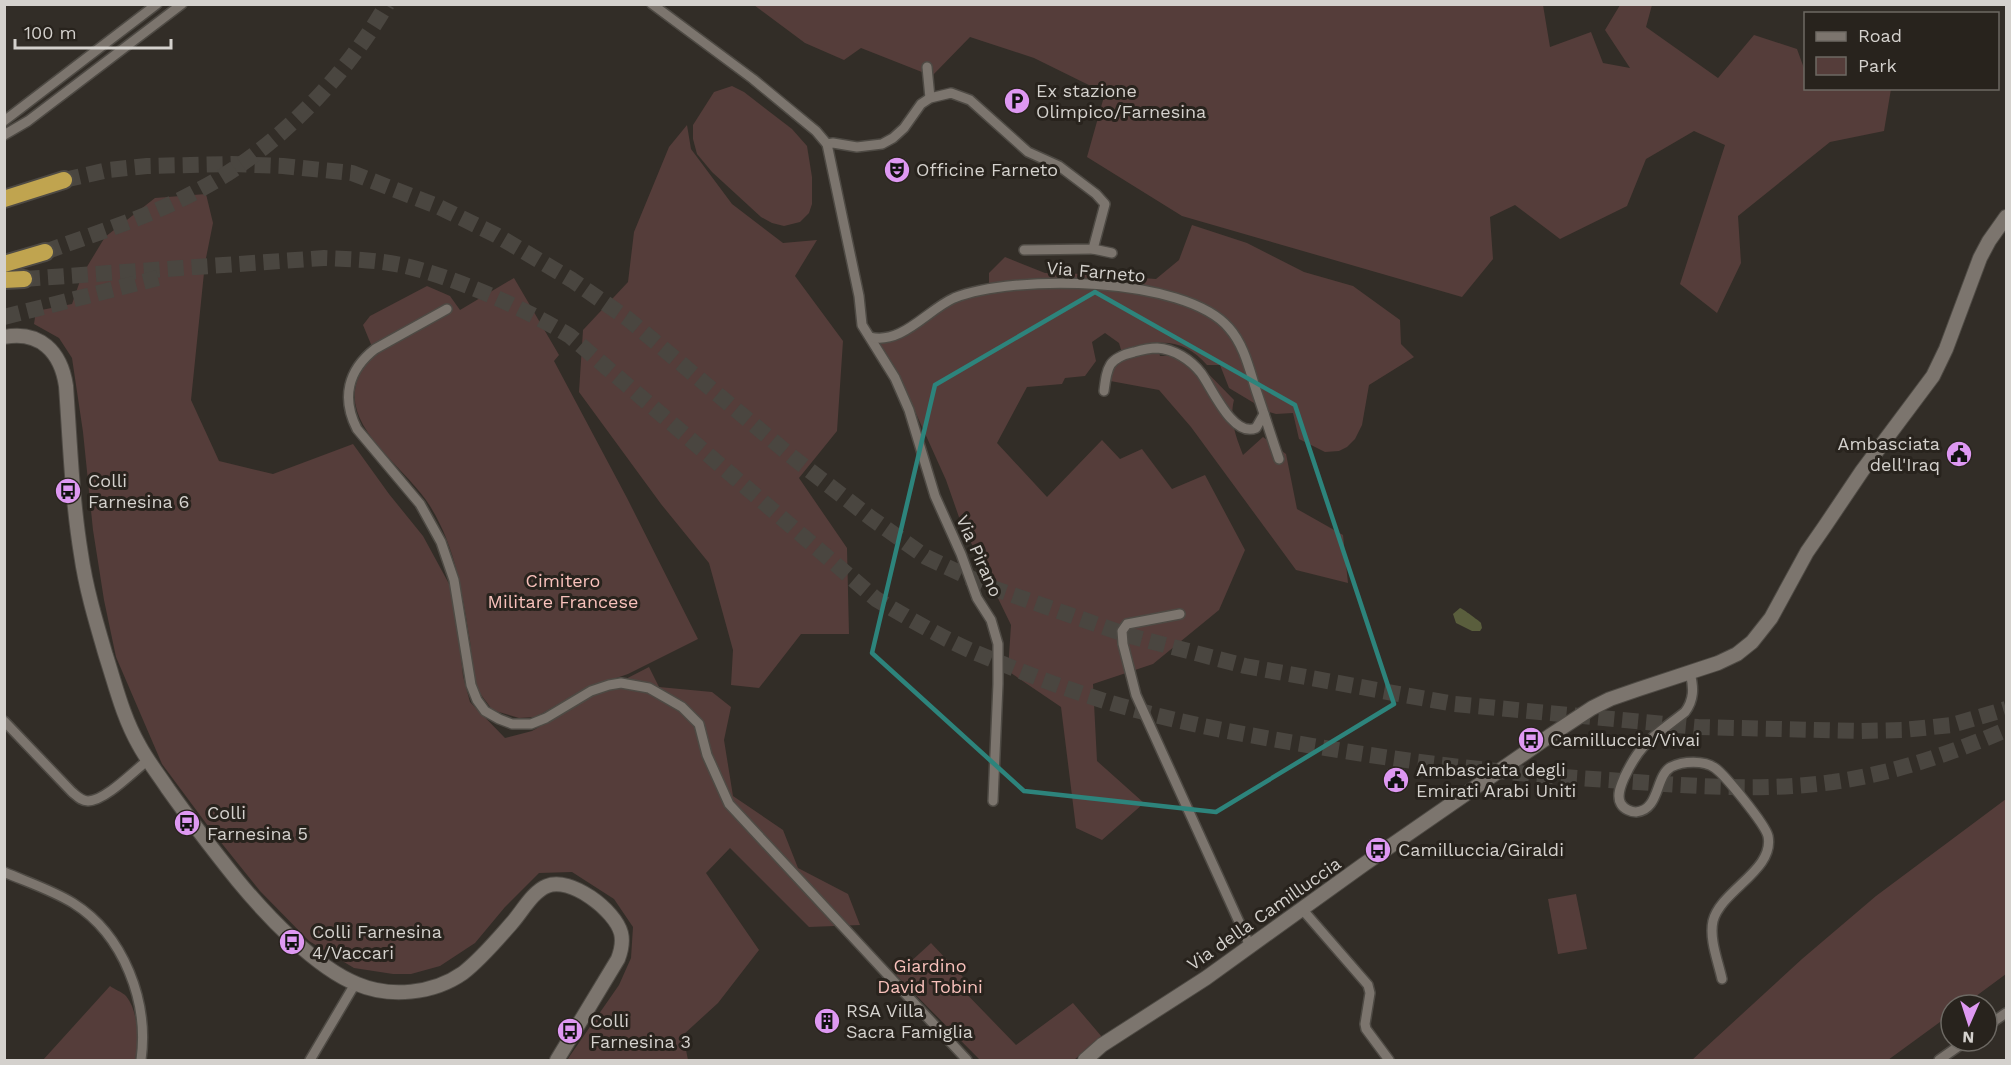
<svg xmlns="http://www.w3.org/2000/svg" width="2011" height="1065" viewBox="0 0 2011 1065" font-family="'Work Sans',sans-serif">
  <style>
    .green { fill: #553d3a }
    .water { fill: #5a5e3d }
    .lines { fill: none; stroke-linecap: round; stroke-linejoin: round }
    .highway-tunnel { stroke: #4a4640; stroke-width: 16; stroke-dasharray: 16 8; stroke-linecap: butt }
    .street-casing { stroke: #4e4a44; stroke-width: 12 }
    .secondary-casing { stroke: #4e4a44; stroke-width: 16 }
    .highway-casing { stroke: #4e4a44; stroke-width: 20 }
    .street { stroke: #7c756e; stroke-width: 9 }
    .secondary { stroke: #7c756e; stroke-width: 14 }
    .highway { stroke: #c0a44f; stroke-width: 16 }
    .marked { fill: none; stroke: #2d847c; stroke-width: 4.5; stroke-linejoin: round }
    .labels { text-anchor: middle; stroke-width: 6; stroke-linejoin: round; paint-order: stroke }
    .poi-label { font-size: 18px; fill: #d4d1cd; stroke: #28231d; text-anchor: start }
    .street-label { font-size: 18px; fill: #d4d1cd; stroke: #28231d }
    .park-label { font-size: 18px; fill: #f8c1bb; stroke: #28231d }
  </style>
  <rect width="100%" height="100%" fill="#322d27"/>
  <g class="green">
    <path d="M754 5H1543L1550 47 1591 32 1603 63 1630 68 1605 30 1620 5H1652L1646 27 1718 78 1754 35 1797 49 1805 71 1806 88 1891 89 1884 131 1830 142 1738 216 1741 263 1717 313 1680 284 1725 145 1694 131 1646 159 1627 206 1560 239 1515 205 1490 217 1493 259 1462 297 1182 216 1087 157 1105 93 1034 58 970 37 932 76 861 48 844 60 805 43Z"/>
    <path d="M732 86 744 92 792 129 807 146 812 177V204L809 213 800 222 784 226 772 223 761 217 712 172 697 154 693 139V125L714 92Z"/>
    <path d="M687 125 691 149 732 204 783 243 817 240 795 276 843 341 837 431 799 478 847 548 849 634H801L759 688 731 685 733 650 709 563 661 504 579 392 583 330 628 282 634 232 669 147Z"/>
    <path d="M206 194 213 223 205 263 191 400 219 461 273 474 353 444 389 494 423 536 454 593 463 676 470 702 505 738 532 731 581 702 649 667 659 687 712 692 731 707 724 740 733 796 783 830 798 868 848 894 860 925 809 927 730 848 706 873 759 950 718 1003 683 1035 688 1060H567L619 985 631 958 633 927 614 899 572 872 539 873 505 907 475 943 440 966 411 974H393L354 968 309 941 260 891 211 830 162 764 116 657 104 600 93 530 83 432 72 358 59 338 34 324 36 311 72 304 82 275 105 237 155 198Z"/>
    <path d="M1192 225 1247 243 1304 272 1353 286 1400 320 1401 344 1414 357 1369 385 1362 425 1355 439 1347 447 1339 451 1325 452 1299 439 1293 413 1276 414 1269 412 1229 388 1220 365H1207C1193 349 1178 341 1156 343L1160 356 1190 355 1234 400C1229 419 1236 437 1243 455L1263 437 1286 454 1297 509 1343 535 1348 583 1296 570 1191 427 1159 390 1105 380 1122 353 1119 343 1105 333 1092 342 1096 361 1085 376 1065 378 1062 384 1027 387 997 443 1047 497 1102 440 1120 459 1142 449 1172 489 1205 475 1245 550 1219 610 1153 664 1093 684 1097 761 1144 803 1102 840 1076 828 1061 707 1008 671 1011 625 960 520 946 480 896 369 879 342 963 297 989 291V273L1005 257 1045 273 1088 274 1156 279 1179 260Z"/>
    <path d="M514 278 559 355 554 361 627 498 698 639 628 674 584 689 536 717 519 718 492 710C488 703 480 695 477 687 472 673 472 655 470 641 462 593 456 548 430 506 401 459 316 414 375 354L363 325 370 316 427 286 450 296 460 310Z"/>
    <path d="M2006 799V974L1964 1005H1951V1014L1888 1060H1692L1802 959 1876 896Z"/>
    <path d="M1576 894 1587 949 1558 954 1548 899Z"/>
    <path d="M931 943 964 978 957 984 1016 1045 1073 1003 1102 1037 1074 1060H980L896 975Z"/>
    <path d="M110 986C114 989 122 992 126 996 139 1012 139 1041 135 1060H43Z"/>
  </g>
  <path class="water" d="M1460 608C1463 609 1478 620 1481 623L1482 628 1480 631H1472L1456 623 1453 614Z"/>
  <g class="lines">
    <g class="highway-tunnel">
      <path d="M64 180 108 170 147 166 232 164 283 166 352 173 437 206 496 235 572 280 628 319 791 456 871 518 926 557 987 586 1127 635 1245 666 1454 704 1698 727 1859 731 1903 730 1952 725 2006 709"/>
      <path d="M45 252C96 233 149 217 197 191 274 151 344 79 387 4"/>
      <path d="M24 279 324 258C351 259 379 260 406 266 459 279 524 308 570 336L876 599C908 618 940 637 974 652 1026 674 1085 697 1140 711 1199 727 1259 737 1319 747 1410 762 1501 773 1593 779 1672 784 1753 793 1833 782 1895 773 1949 754 2006 730"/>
      <path d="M4 317 158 278"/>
    </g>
    <g class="street-casing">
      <g id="street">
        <path d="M652 4 753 79 816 131 827 144 859 296 862 325 895 378 909 410 935 496 961 554 977 598 991 620 998 644V684L993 801"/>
        <path d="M927 67 930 98"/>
        <path d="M4 121 157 4"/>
        <path d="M4 135 28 121 182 4"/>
        <path d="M827 144 833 143 857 147 882 144 893 138 904 128 921 104 930 98 951 93 970 100 1028 152 1059 166 1096 194 1105 204 1093 249 1024 250"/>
        <path d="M1093 249 1112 253"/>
        <path d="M447 309 375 349C348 370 341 398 357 429L420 504 441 542 454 580 471 685 477 700 485 711 499 719 512 724H531L546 718 591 691 609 685 621 683 649 688 682 707 699 724 707 755 729 804 967 1060"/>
        <path d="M870 337C902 345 927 310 954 298 1013 274 1185 276 1229 328 1244 345 1249 368 1256 390 1264 413 1271 436 1279 459"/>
        <path d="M1104 391C1107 367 1108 358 1134 352 1141 350 1150 348 1157 348 1174 349 1191 360 1201 373 1212 388 1233 438 1256 428L1264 414"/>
        <path d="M1180 614 1127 624 1122 631 1123 644 1136 695 1250 946"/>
        <path d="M1690 673C1694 688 1694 700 1685 712 1655 736 1641 741 1624 778 1621 785 1616 796 1621 804 1624 809 1631 812 1636 812 1660 810 1655 776 1671 767 1683 761 1704 760 1715 768 1725 775 1765 824 1768 836 1775 870 1721 890 1713 921 1709 939 1718 961 1722 979"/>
        <path d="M4 721 72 792C77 796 81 801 88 801 105 801 134 771 148 760"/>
        <path d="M4 872C27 882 52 890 73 903 124 935 149 1002 141 1060"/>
        <path d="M1302 909 1368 985 1370 993 1365 1024 1366 1029 1389 1060"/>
        <path d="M1987 1026 2006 1013"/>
        <path d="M310 1060 355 984"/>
        <path d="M1939 1060 1966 1041"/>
      </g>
    </g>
    <g class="secondary-casing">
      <g id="secondary">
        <path d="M4 337C40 330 61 352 66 386 70 442 72 499 81 554 86 589 96 622 106 656 116 687 123 717 139 745 147 760 158 774 168 789 190 820 214 851 238 881 266 915 316 968 357 984 390 998 433 994 463 973 481 959 496 941 511 924 522 912 532 892 547 886 570 876 615 910 621 933 623 941 621 951 618 959L557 1060"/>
        <path d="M1085 1060 1102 1045 1206 978 1363 865 1551 735 1592 708 1610 699 1639 689 1718 663 1737 654 1752 642 1771 618 1807 552 1825 526 1862 471 1933 376 1946 349 1980 258 1989 241 2006 217"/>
      </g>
    </g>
    <g class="highway-casing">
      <g id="highway">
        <path d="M4 199 64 180"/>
        <path d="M4 264 45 252"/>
        <path d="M4 280 24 279"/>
      </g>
    </g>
    <use href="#street" class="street"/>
    <use href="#secondary" class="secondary"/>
    <use href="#highway" class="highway"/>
  </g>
  <path class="marked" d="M1095 292 1295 405 1394 704 1216 812 1024 791 872 653 935 385Z"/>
  <defs>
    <g id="parking-disc" transform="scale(1.35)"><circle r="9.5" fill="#de98f2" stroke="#28231d"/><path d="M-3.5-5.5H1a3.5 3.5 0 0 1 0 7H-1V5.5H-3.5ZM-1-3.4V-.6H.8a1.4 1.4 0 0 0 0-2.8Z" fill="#111"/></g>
    <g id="theatre-disc" transform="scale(1.35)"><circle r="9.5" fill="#de98f2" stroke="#28231d"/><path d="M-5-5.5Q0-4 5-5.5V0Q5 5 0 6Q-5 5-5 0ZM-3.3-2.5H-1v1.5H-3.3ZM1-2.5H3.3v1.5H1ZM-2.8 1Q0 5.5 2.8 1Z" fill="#111"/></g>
    <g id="civic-disc" transform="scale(1.35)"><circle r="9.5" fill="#de98f2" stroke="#28231d"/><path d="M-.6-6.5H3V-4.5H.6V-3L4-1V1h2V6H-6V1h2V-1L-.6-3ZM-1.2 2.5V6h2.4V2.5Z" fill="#111"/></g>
    <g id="bus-disc" transform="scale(1.35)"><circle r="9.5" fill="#de98f2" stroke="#28231d"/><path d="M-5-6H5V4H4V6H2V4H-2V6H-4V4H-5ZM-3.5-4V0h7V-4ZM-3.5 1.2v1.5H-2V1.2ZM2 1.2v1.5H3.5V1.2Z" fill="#111"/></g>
    <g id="building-disc" transform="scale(1.35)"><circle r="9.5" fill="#de98f2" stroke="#28231d"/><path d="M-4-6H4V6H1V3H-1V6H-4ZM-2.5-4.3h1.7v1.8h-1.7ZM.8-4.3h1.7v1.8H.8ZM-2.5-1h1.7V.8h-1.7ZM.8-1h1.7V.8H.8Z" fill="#111"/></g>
  </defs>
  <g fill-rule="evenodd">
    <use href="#parking-disc" x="1017" y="101"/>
    <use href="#theatre-disc" x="897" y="170"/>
    <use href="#civic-disc" x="1959" y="454"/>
    <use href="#bus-disc" x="68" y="491"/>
    <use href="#bus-disc" x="1531" y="740"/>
    <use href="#civic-disc" x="1396" y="780"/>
    <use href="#bus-disc" x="187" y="823"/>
    <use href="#bus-disc" x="1378" y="850"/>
    <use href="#bus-disc" x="292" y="942"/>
    <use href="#building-disc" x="827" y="1021"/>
    <use href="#bus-disc" x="570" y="1031"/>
  </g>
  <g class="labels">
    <g class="poi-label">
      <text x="1036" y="97">Ex stazione<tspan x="1036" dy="21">Olimpico/Farnesina</tspan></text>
      <text x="916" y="176">Officine Farneto</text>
      <text x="1940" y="450" text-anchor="end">Ambasciata<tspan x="1940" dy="21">dell'Iraq</tspan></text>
      <text x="88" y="487">Colli<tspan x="88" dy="21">Farnesina 6</tspan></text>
      <text x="1550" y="746">Camilluccia/Vivai</text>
      <text x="1416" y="776">Ambasciata degli<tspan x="1416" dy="21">Emirati Arabi Uniti</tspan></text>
      <text x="207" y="819">Colli<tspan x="207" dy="21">Farnesina 5</tspan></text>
      <text x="1398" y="856">Camilluccia/Giraldi</text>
      <text x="312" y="938">Colli Farnesina<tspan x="312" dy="21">4/Vaccari</tspan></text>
      <text x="846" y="1017">RSA Villa<tspan x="846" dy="21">Sacra Famiglia</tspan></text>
      <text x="590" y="1027">Colli<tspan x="590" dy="21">Farnesina 3</tspan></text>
    </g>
    <g class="street-label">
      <text transform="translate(1096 272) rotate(5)" y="6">Via Farneto</text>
      <text transform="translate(979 556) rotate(66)" y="6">Via Pirano</text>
      <text transform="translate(1264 914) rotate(-35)" y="6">Via della Camilluccia</text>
    </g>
    <g class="park-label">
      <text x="563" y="587">Cimitero<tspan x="563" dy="21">Militare Francese</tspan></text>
      <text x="930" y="972">Giardino<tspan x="930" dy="21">David Tobini</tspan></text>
    </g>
  </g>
  <rect width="2011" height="1065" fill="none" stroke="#d4d1cd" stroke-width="12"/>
  <rect x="1804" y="12" width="195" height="78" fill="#28231d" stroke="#6d6963" stroke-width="1.5"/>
  <rect x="1816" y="32" width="30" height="9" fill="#7c756e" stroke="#6d6963" stroke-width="1.5"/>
  <text x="1858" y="42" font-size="18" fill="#d4d1cd">Road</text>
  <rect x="1816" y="57" width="30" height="18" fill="#553d3a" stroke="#6d6963" stroke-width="1.5"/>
  <text x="1858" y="72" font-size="18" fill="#d4d1cd">Park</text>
  <g transform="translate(1969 1023) rotate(183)"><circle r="28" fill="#28231d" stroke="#6d6963" stroke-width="1.5"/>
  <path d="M0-4.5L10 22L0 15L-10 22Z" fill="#de98f2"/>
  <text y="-9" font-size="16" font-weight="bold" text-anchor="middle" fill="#d4d1cd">N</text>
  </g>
  <path d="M15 39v9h156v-9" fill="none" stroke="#d4d1cd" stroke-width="3"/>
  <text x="24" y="39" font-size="18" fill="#d4d1cd" stroke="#28231d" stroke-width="4.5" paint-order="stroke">100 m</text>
</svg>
